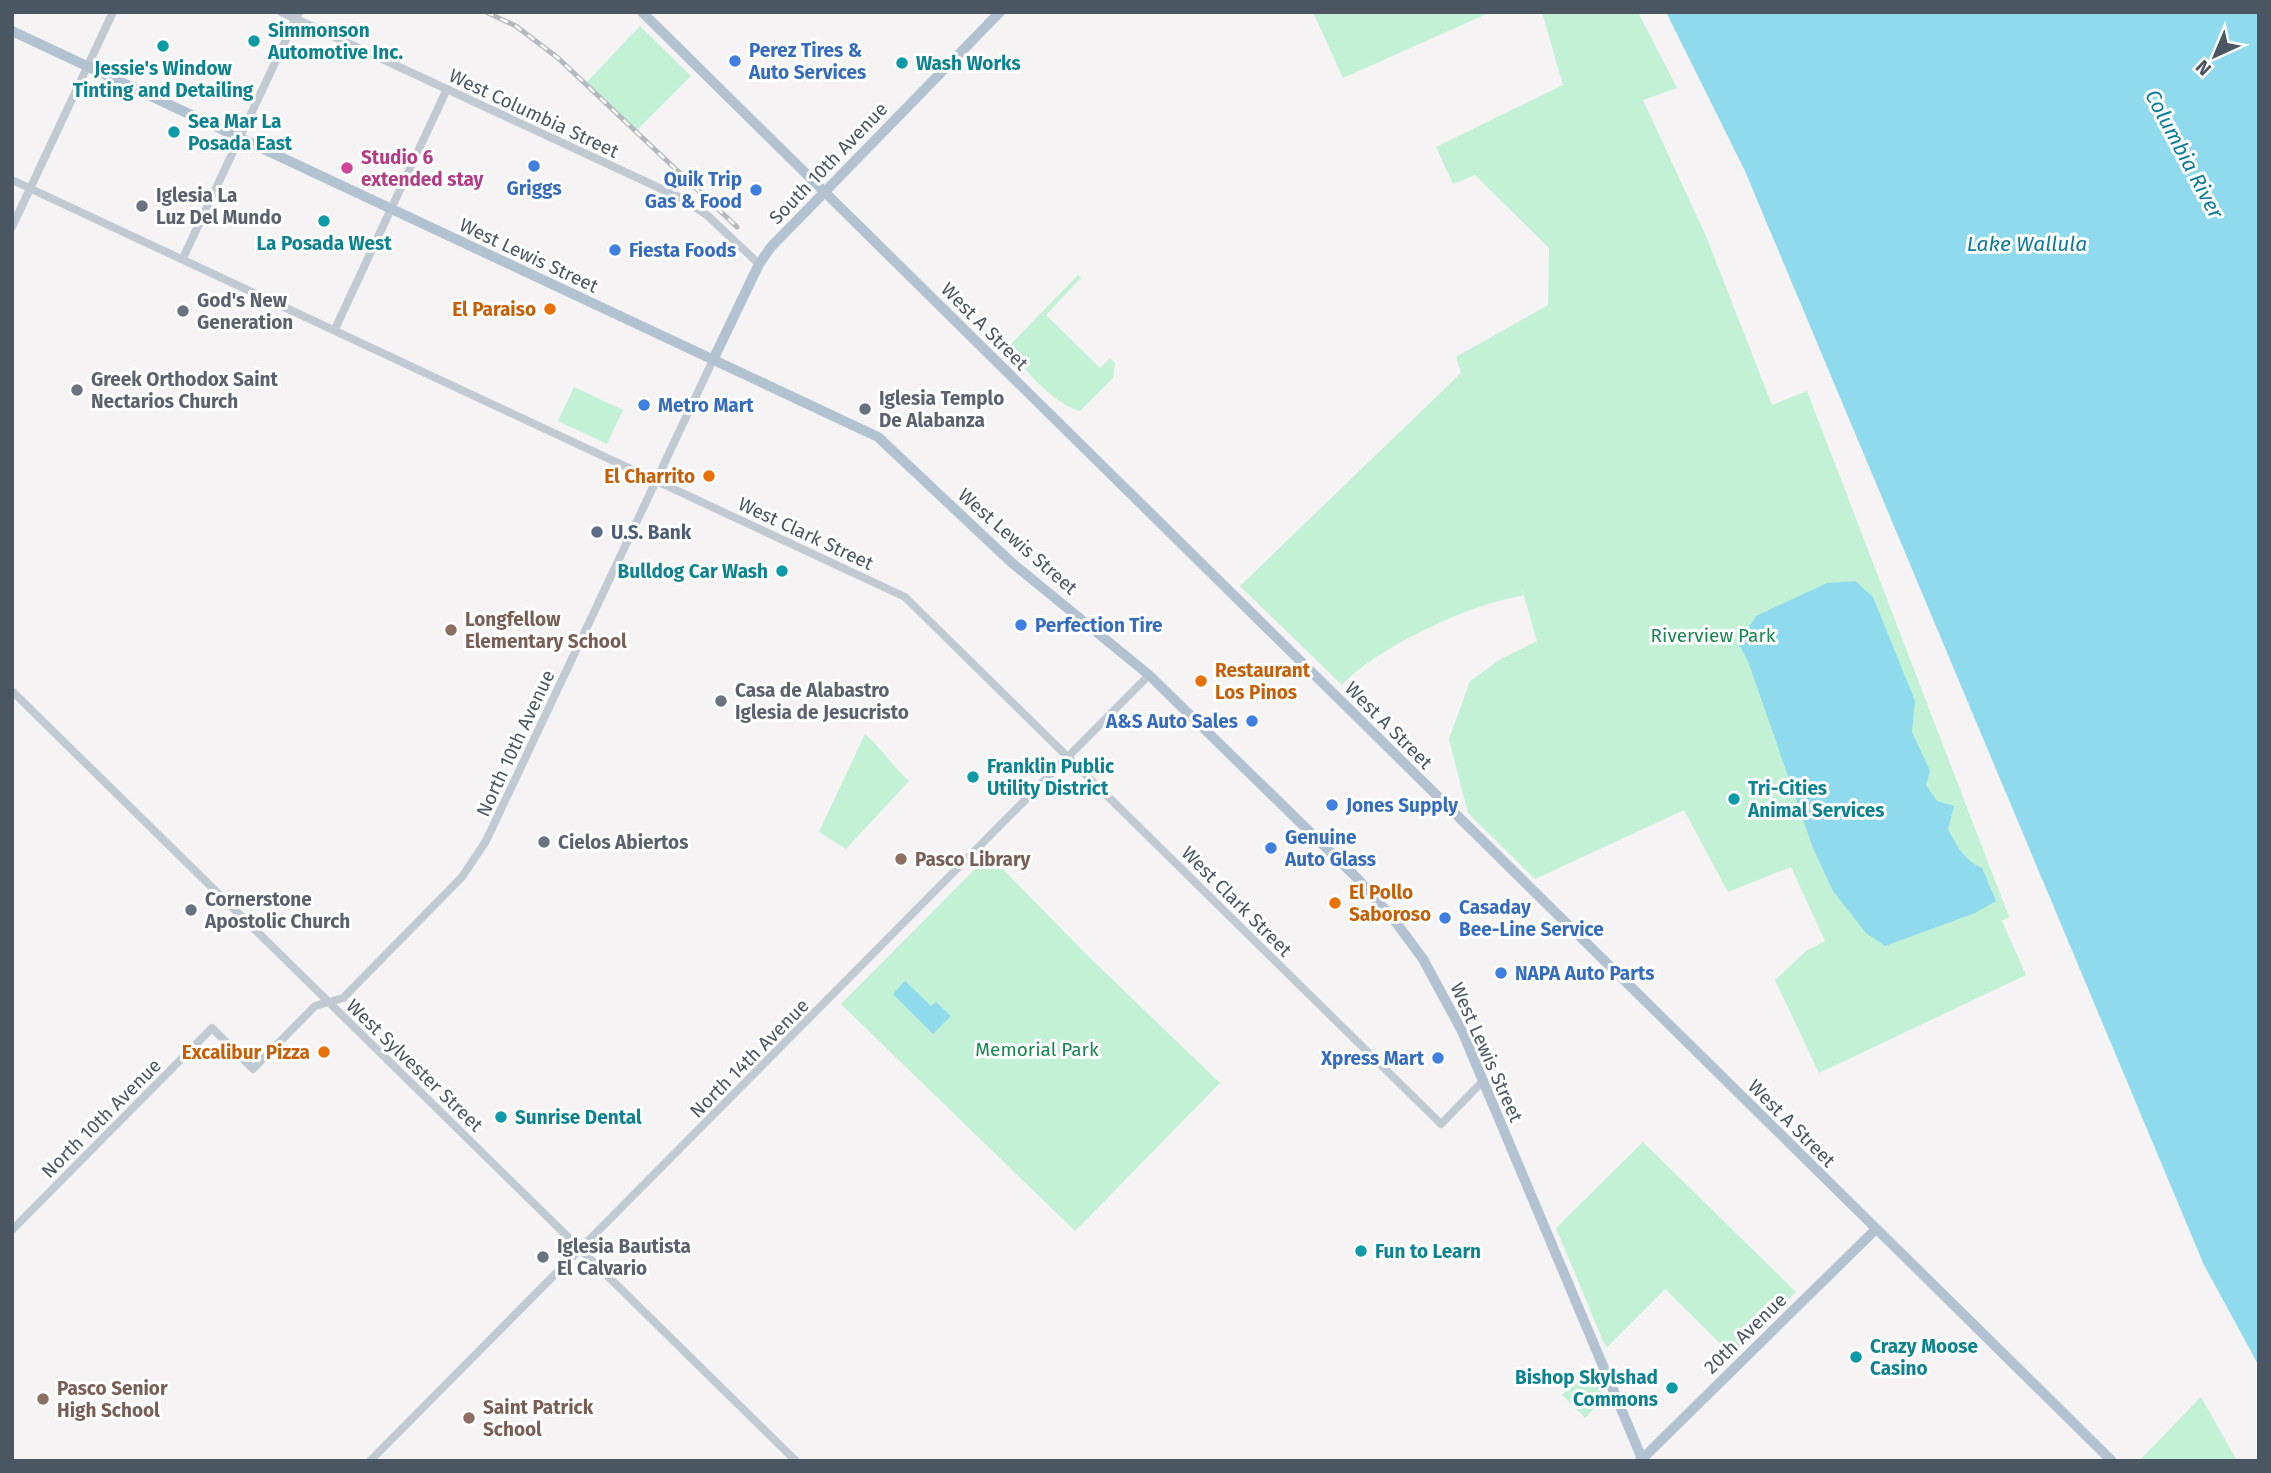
<svg xmlns="http://www.w3.org/2000/svg" width="2271" height="1473" viewBox="0 0 2271 1473" font-family="'Fira Sans',sans-serif">
  <style>
    .green { fill: #c3f1d5 }
    .water { fill: #90daee }
    .lines { fill: none; stroke-linecap: round; stroke-linejoin: round }
    .minor { stroke: #c1cad2; stroke-width: 8 }
    .major { stroke: #b3c2d1; stroke-width: 10 }
    .rail-casing { stroke: #b5b8bd; stroke-width: 5 }
    .rail { stroke: #fff; stroke-width: 2.5; stroke-dasharray: 8; stroke-linecap: butt }
    .culture-dot { fill: #0f9aa8; stroke: #fff; stroke-width: 2.5 }
    .shop-dot { fill: #3f7fe0; stroke: #fff; stroke-width: 2.5 }
    .hotel-dot { fill: #d1479c; stroke: #fff; stroke-width: 2.5 }
    .worship-dot { fill: #6b7280; stroke: #fff; stroke-width: 2.5 }
    .food-dot { fill: #e8710a; stroke: #fff; stroke-width: 2.5 }
    .service-dot { fill: #5c6f8a; stroke: #fff; stroke-width: 2.5 }
    .education-dot { fill: #8d6e63; stroke: #fff; stroke-width: 2.5 }
    .labels { text-anchor: middle; stroke-width: 6; stroke-linejoin: round; paint-order: stroke }
    .culture-label { font-size: 19px; font-weight: bold; fill: #0d838f; stroke: #fff; text-anchor: start }
    .shop-label { font-size: 19px; font-weight: bold; fill: #366cbe; stroke: #fff; text-anchor: start }
    .street-label { font-size: 19px; fill: #4a5661; stroke: #fff }
    .hotel-label { font-size: 19px; font-weight: bold; fill: #b23c85; stroke: #fff; text-anchor: start }
    .worship-label { font-size: 19px; font-weight: bold; fill: #5b616d; stroke: #fff; text-anchor: start }
    .food-label { font-size: 19px; font-weight: bold; fill: #c56008; stroke: #fff; text-anchor: end }
    .service-label { font-size: 19px; font-weight: bold; fill: #4e5e75; stroke: #fff; text-anchor: start }
    .education-label { font-size: 19px; font-weight: bold; fill: #785e54; stroke: #fff; text-anchor: start }
    .park-label { font-size: 19px; fill: #17864f; stroke: #fff }
    .water-label { font-size: 21px; font-style: italic; fill: #0c7c9b; stroke: #fff }
  </style>
  <rect width="100%" height="100%" fill="#f5f3f3"/>
  <g class="green">
    <path d="M1313 12H1491L1343 78Z"/>
    <path d="M1542 12H1638L1677 88 1643 100 1706 236 1772 405 1807 391 2009 917 2002 921 2026 975 1819 1073 1775 980 1806 951 1825 941 1791 867 1728 892 1684 810 1535 879 1468 813 1449 739 1470 681 1501 659 1537 641 1522 589 1523 596C1475 601 1374 649 1342 685L1240 586 1461 373 1456 357 1548 305 1549 248 1475 175 1453 184 1436 147 1563 85Z"/>
    <path d="M640 26 691 76 637 130 587 82Z"/>
    <path d="M1078 275 1081 278 1046 315 1100 368 1110 358 1115 363 1113 378 1080 411C1057 406 1017 367 1011 344Z"/>
    <path d="M574 387 623 410 607 444 558 421Z"/>
    <path d="M865 734C883 750 892 766 909 781L846 849 819 832Z"/>
    <path d="M989 855 1089 957 1220 1083 1075 1231 841 1004Z"/>
    <path d="M1643 1142 1796 1292 1732 1355 1665 1289 1606 1348 1556 1228Z"/>
    <path d="M1591 1367 1604 1398 1585 1418 1562 1395Z"/>
    <path d="M2201 1397 2237 1461H2139Z"/>
  </g>
  <g class="water">
    <path d="M1666 12H2259V1366L2204 1265 1745 171Z"/>
    <path d="M1855 581 1873 597 1915 701 1912 732 1930 771 1926 785 1937 801 1954 806 1948 829C1956 845 1964 860 1982 868L1996 901 1975 913 1885 946 1866 933 1833 891 1813 848 1749 664 1739 644 1756 616 1827 583Z"/>
    <path d="M905 981 931 1006 936 1002 951 1016 933 1034 893 994Z"/>
  </g>
  <g class="lines">
    <g class="minor">
      <path d="M281 12 681 198 708 216 759 264"/>
      <path d="M12 180 905 597 1441 1124 1483 1081"/>
      <path d="M12 227 113 12"/>
      <path d="M183 258 299 12"/>
      <path d="M335 329 447 89"/>
      <path d="M12 691 796 1461"/>
      <path d="M12 1230 212 1028 253 1069 315 1006 343 998 462 877 486 841 713 360"/>
      <path d="M370 1461 1149 675"/>
    </g>
    <g class="major">
      <path d="M642 12 2112 1461"/>
      <path d="M12 31 878 437 1011 562 1149 675 1357 878 1395 921 1423 959 1462 1031 1643 1461"/>
      <path d="M713 360 759 264 771 247 1000 12"/>
      <path d="M1640 1461 1875 1230"/>
    </g>
    <g class="rail-casing">
      <path id="rail" d="M486 12 516 26 558 58 737 227"/>
    </g>
    <use href="#rail" class="rail"/>
  </g>
  <g class="culture-dot">
    <circle cx="254" cy="41" r="7"/>
    <circle cx="163" cy="46" r="7"/>
    <circle cx="902" cy="63" r="7"/>
    <circle cx="174" cy="132" r="7"/>
    <circle cx="324" cy="221" r="7"/>
    <circle cx="782" cy="571" r="7"/>
    <circle cx="973" cy="777" r="7"/>
    <circle cx="1734" cy="799" r="7"/>
    <circle cx="501" cy="1117" r="7"/>
    <circle cx="1361" cy="1251" r="7"/>
    <circle cx="1856" cy="1357" r="7"/>
    <circle cx="1672" cy="1388" r="7"/>
  </g>
  <g class="shop-dot">
    <circle cx="735" cy="61" r="7"/>
    <circle cx="534" cy="166" r="7"/>
    <circle cx="756" cy="190" r="7"/>
    <circle cx="615" cy="250" r="7"/>
    <circle cx="644" cy="405" r="7"/>
    <circle cx="1021" cy="625" r="7"/>
    <circle cx="1252" cy="721" r="7"/>
    <circle cx="1332" cy="805" r="7"/>
    <circle cx="1271" cy="848" r="7"/>
    <circle cx="1445" cy="918" r="7"/>
    <circle cx="1501" cy="973" r="7"/>
    <circle cx="1438" cy="1058" r="7"/>
  </g>
  <circle class="hotel-dot" cx="347" cy="168" r="7"/>
  <g class="worship-dot">
    <circle cx="142" cy="206" r="7"/>
    <circle cx="183" cy="311" r="7"/>
    <circle cx="77" cy="390" r="7"/>
    <circle cx="865" cy="409" r="7"/>
    <circle cx="721" cy="701" r="7"/>
    <circle cx="544" cy="842" r="7"/>
    <circle cx="191" cy="910" r="7"/>
    <circle cx="543" cy="1257" r="7"/>
  </g>
  <g class="food-dot">
    <circle cx="550" cy="309" r="7"/>
    <circle cx="709" cy="476" r="7"/>
    <circle cx="1201" cy="681" r="7"/>
    <circle cx="1335" cy="903" r="7"/>
    <circle cx="324" cy="1052" r="7"/>
  </g>
  <circle class="service-dot" cx="597" cy="532" r="7"/>
  <g class="education-dot">
    <circle cx="451" cy="630" r="7"/>
    <circle cx="901" cy="859" r="7"/>
    <circle cx="43" cy="1399" r="7"/>
    <circle cx="469" cy="1418" r="7"/>
  </g>
  <g class="labels">
    <g class="culture-label">
      <text x="268" y="37">Simmonson<tspan x="268" dy="22">Automotive Inc.</tspan></text>
      <text x="916" y="70">Wash Works</text>
      <text x="163" y="75" text-anchor="middle">Jessie's Window<tspan x="163" dy="22">Tinting and Detailing</tspan></text>
      <text x="188" y="128">Sea Mar La<tspan x="188" dy="22">Posada East</tspan></text>
      <text x="324" y="250" text-anchor="middle">La Posada West</text>
      <text x="768" y="578" text-anchor="end">Bulldog Car Wash</text>
      <text x="987" y="773">Franklin Public<tspan x="987" dy="22">Utility District</tspan></text>
      <text x="1748" y="795">Tri-Cities<tspan x="1748" dy="22">Animal Services</tspan></text>
      <text x="515" y="1124">Sunrise Dental</text>
      <text x="1375" y="1258">Fun to Learn</text>
      <text x="1870" y="1353">Crazy Moose<tspan x="1870" dy="22">Casino</tspan></text>
      <text x="1658" y="1384" text-anchor="end">Bishop Skylshad<tspan x="1658" dy="22">Commons</tspan></text>
    </g>
    <g class="shop-label">
      <text x="749" y="57">Perez Tires &amp;<tspan x="749" dy="22">Auto Services</tspan></text>
      <text x="742" y="186" text-anchor="end">Quik Trip<tspan x="742" dy="22">Gas &amp; Food</tspan></text>
      <text x="534" y="195" text-anchor="middle">Griggs</text>
      <text x="629" y="257">Fiesta Foods</text>
      <text x="658" y="412">Metro Mart</text>
      <text x="1035" y="632">Perfection Tire</text>
      <text x="1238" y="728" text-anchor="end">A&amp;S Auto Sales</text>
      <text x="1346" y="812">Jones Supply</text>
      <text x="1285" y="844">Genuine<tspan x="1285" dy="22">Auto Glass</tspan></text>
      <text x="1459" y="914">Casaday<tspan x="1459" dy="22">Bee-Line Service</tspan></text>
      <text x="1515" y="980">NAPA Auto Parts</text>
      <text x="1424" y="1065" text-anchor="end">Xpress Mart</text>
    </g>
    <g class="street-label">
      <text transform="translate(534 113) rotate(25)" y="7">West Columbia Street</text>
      <text transform="translate(828 163) rotate(-46)" y="7">South 10th Avenue</text>
      <text transform="translate(529 255) rotate(25)" y="7">West Lewis Street</text>
      <text transform="translate(985 326) rotate(45)" y="7">West A Street</text>
      <text transform="translate(806 533) rotate(25)" y="7">West Clark Street</text>
      <text transform="translate(1018 541) rotate(41)" y="7">West Lewis Street</text>
      <text transform="translate(1389 725) rotate(45)" y="7">West A Street</text>
      <text transform="translate(515 743) rotate(-65)" y="7">North 10th Avenue</text>
      <text transform="translate(1237 901) rotate(45)" y="7">West Clark Street</text>
      <text transform="translate(1487 1052) rotate(66)" y="7">West Lewis Street</text>
      <text transform="translate(749 1058) rotate(-45)" y="7">North 14th Avenue</text>
      <text transform="translate(415 1065) rotate(44)" y="7">West Sylvester Street</text>
      <text transform="translate(101 1118) rotate(-45)" y="7">North 10th Avenue</text>
      <text transform="translate(1792 1123) rotate(45)" y="7">West A Street</text>
      <text transform="translate(1745 1333) rotate(-44)" y="7">20th Avenue</text>
    </g>
    <g class="hotel-label">
      <text x="361" y="164">Studio 6<tspan x="361" dy="22">extended stay</tspan></text>
    </g>
    <g class="worship-label">
      <text x="156" y="202">Iglesia La<tspan x="156" dy="22">Luz Del Mundo</tspan></text>
      <text x="197" y="307">God's New<tspan x="197" dy="22">Generation</tspan></text>
      <text x="91" y="386">Greek Orthodox Saint<tspan x="91" dy="22">Nectarios Church</tspan></text>
      <text x="879" y="405">Iglesia Templo<tspan x="879" dy="22">De Alabanza</tspan></text>
      <text x="735" y="697">Casa de Alabastro<tspan x="735" dy="22">Iglesia de Jesucristo</tspan></text>
      <text x="558" y="849">Cielos Abiertos</text>
      <text x="205" y="906">Cornerstone<tspan x="205" dy="22">Apostolic Church</tspan></text>
      <text x="557" y="1253">Iglesia Bautista<tspan x="557" dy="22">El Calvario</tspan></text>
    </g>
    <g class="food-label">
      <text x="536" y="316">El Paraiso</text>
      <text x="695" y="483">El Charrito</text>
      <text x="1215" y="677" text-anchor="start">Restaurant<tspan x="1215" dy="22">Los Pinos</tspan></text>
      <text x="1349" y="899" text-anchor="start">El Pollo<tspan x="1349" dy="22">Saboroso</tspan></text>
      <text x="310" y="1059">Excalibur Pizza</text>
    </g>
    <g class="service-label">
      <text x="611" y="539">U.S. Bank</text>
    </g>
    <g class="education-label">
      <text x="465" y="626">Longfellow<tspan x="465" dy="22">Elementary School</tspan></text>
      <text x="915" y="866">Pasco Library</text>
      <text x="57" y="1395">Pasco Senior<tspan x="57" dy="22">High School</tspan></text>
      <text x="483" y="1414">Saint Patrick<tspan x="483" dy="22">School</tspan></text>
    </g>
    <g class="park-label">
      <text x="1713" y="642">Riverview Park</text>
      <text x="1037" y="1056">Memorial Park</text>
    </g>
    <g class="water-label">
      <text transform="translate(2184 154) rotate(62)" y="7">Columbia River</text>
      <text x="2027" y="251">Lake Wallula</text>
    </g>
  </g>
  <rect width="2271" height="1473" fill="none" stroke="#4a5661" stroke-width="28"/>
  <g transform="translate(2215 56) rotate(224)" stroke="#ffffff" stroke-width="5" paint-order="stroke">
  <path d="M0-5L12 26L0 18L-12 26Z" fill="#4a5661"/>
  <text y="-10" font-size="19" font-weight="bold" text-anchor="middle" fill="#4a5661">N</text>
  </g>
</svg>
